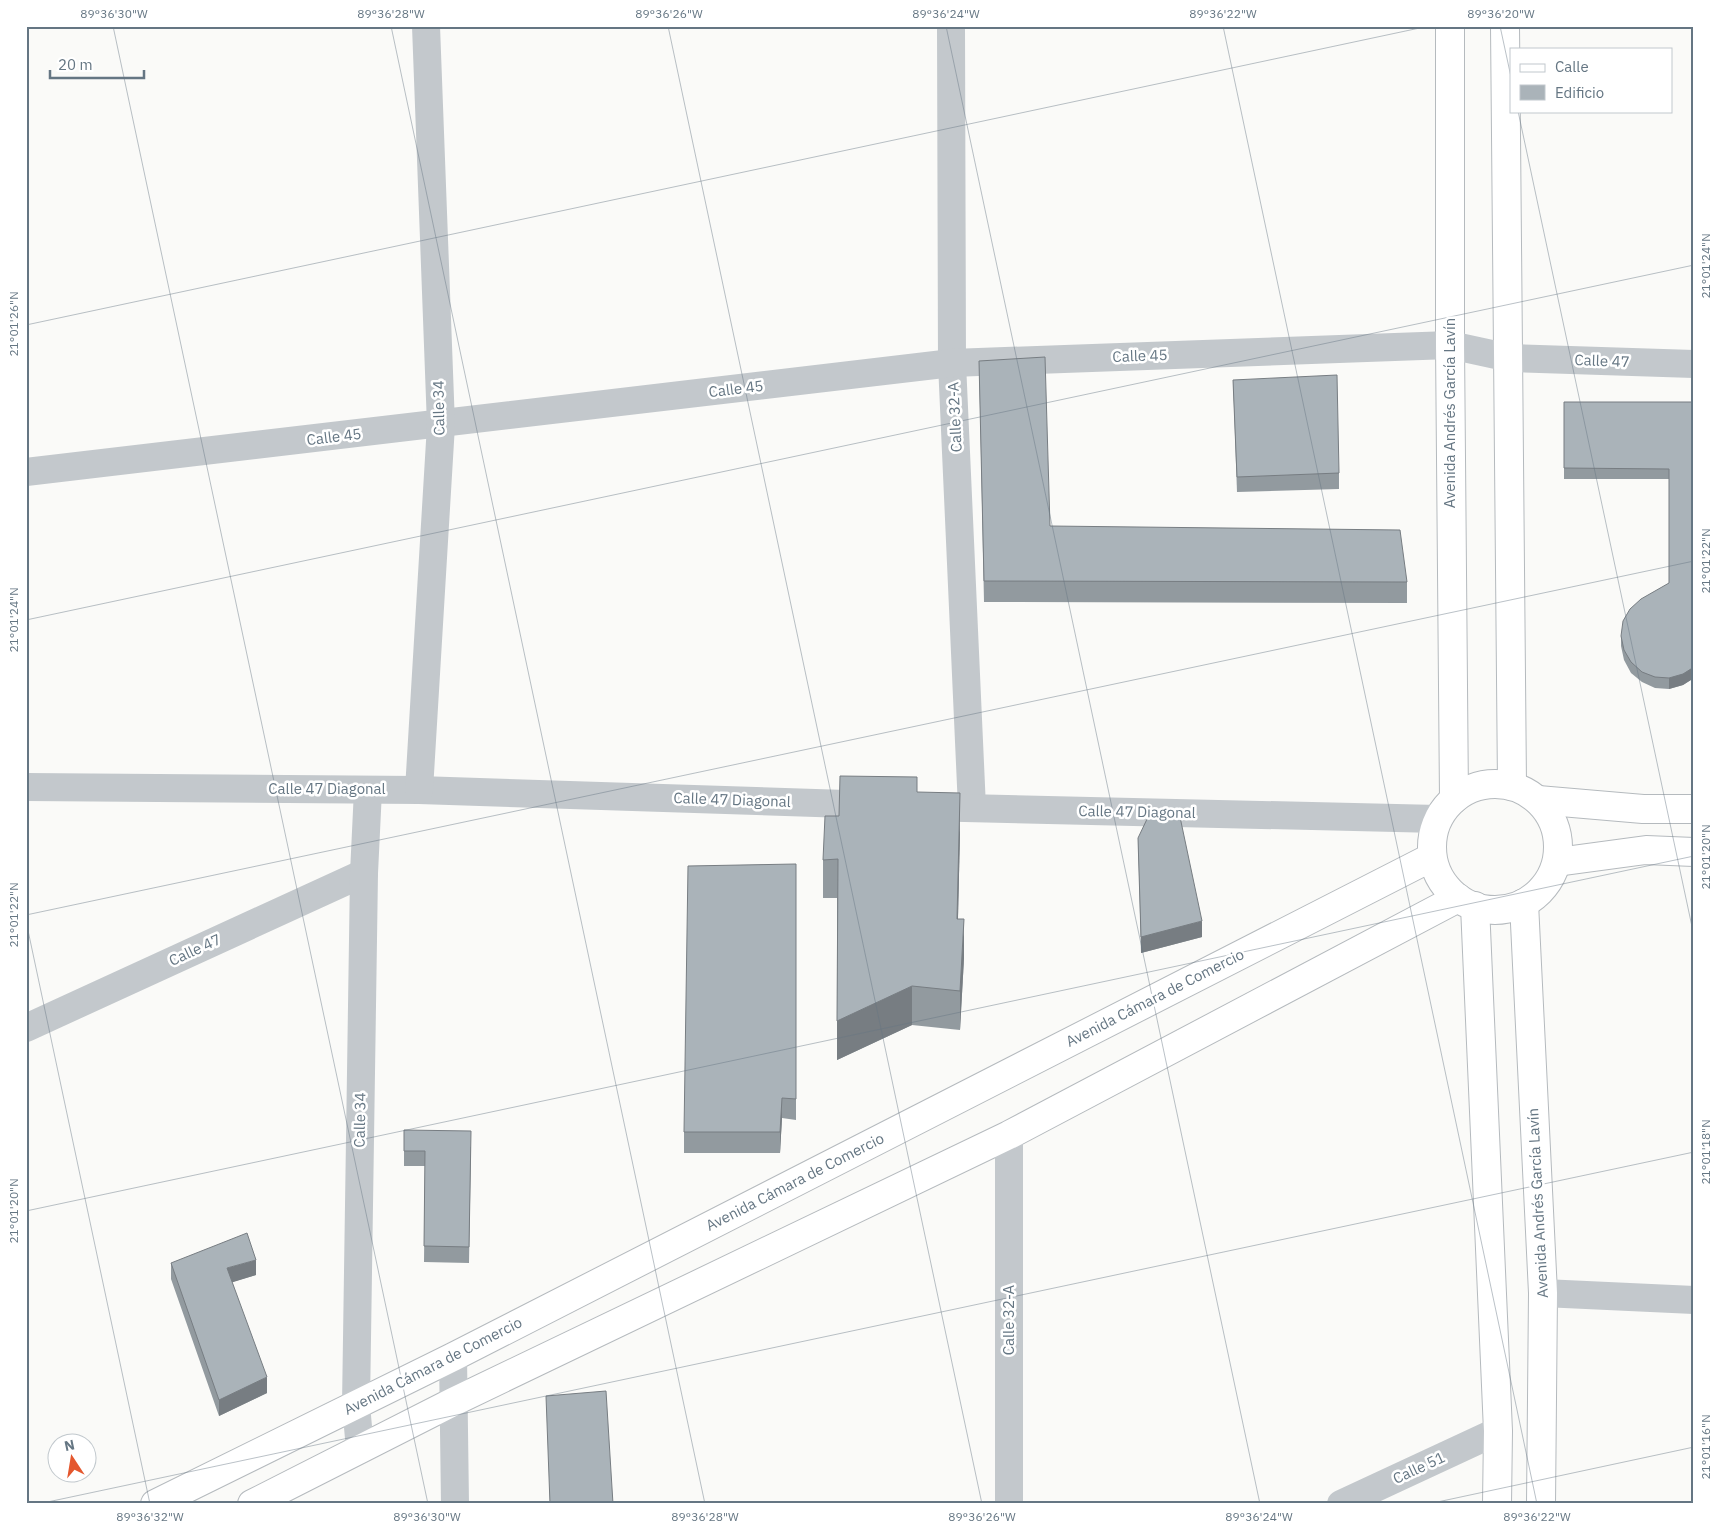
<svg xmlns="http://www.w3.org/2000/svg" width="1720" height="1530" viewBox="0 0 1720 1530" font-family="'IBM Plex Sans',sans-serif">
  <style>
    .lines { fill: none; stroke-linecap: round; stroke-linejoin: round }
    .major-casing { stroke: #b5babe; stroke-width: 30 }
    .minor { stroke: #c3c8cc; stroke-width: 28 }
    .major { stroke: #fff; stroke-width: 28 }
    .wall { fill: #929a9f }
    .shaded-wall { fill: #777d82 }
    .building { fill: #aab3b9; stroke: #777d82 }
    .ticks { fill: none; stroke: #657683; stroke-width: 1; stroke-opacity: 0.45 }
    .labels { text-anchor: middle; stroke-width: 5; stroke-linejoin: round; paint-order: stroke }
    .street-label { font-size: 15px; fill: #657683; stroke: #fff }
    .neatline { fill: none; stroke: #657683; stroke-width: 2 }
    .ticks-label { font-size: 12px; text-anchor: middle; fill: #657683 }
  </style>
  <rect width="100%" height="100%" fill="#fafaf8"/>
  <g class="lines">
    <g class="major-casing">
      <g id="major">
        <path d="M1450 26V345L1454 799"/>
        <path d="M1505 26 1512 786"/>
        <circle cx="1495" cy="847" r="63"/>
        <path d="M1538 800 1643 809H1694"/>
        <path d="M1557 862 1646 850 1694 852"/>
        <path d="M1524 903 1543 1293 1541 1504"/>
        <path d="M1475 906 1498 1431 1497 1504"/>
        <path d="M155 1504 453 1357 1432 857"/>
        <path d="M252 1504 453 1402 1009 1135 1458 898"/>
      </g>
    </g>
    <g class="minor">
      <path d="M951 26 952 363 972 808"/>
      <path d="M26 472 952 363 1450 345 1510 358 1694 364"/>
      <path d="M26 787 419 790 877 805"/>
      <path d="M419 790 441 425 426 26"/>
      <path d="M922 807 1438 819"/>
      <path d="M26 1028 364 873"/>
      <path d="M1009 1135V1504"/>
      <path d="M1543 1293 1694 1300"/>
      <path d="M453 1357 455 1504"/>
      <path d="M360 1449 356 1405 364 873 368 790"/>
      <path d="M1341 1504 1498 1431"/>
    </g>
    <use href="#major" class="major"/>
  </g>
  <g class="wall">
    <path d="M979 361 1050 526 1407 582V603L984 602Z"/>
    <path d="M1233 380 1339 473V489L1237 492Z"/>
    <path d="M1564 402H1694V678L1683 685 1669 689 1655 688 1642 682 1631 673 1624 660 1621 646V636L1669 583V479H1564Z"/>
    <path d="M917 792 960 832 958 919 964 958 960 1030 912 1025 837 1060V898H823V860L839 816Z"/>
    <path d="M1138 838 1202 937 1141 953Z"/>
    <path d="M796 864V1120L782 1118 780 1153H684V1132Z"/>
    <path d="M404 1130 471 1147 469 1263 424 1262 425 1166H404Z"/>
    <path d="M171 1263 256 1275 232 1282 267 1393 219 1416 171 1279Z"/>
  </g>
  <g class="shaded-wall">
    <path d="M1694 667V678L1683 685 1669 689V678Z"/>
    <path d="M960 793V832L957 958V919Z"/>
    <path d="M964 919V958L960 1030V991Z"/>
    <path d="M1202 921V937L1141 953V937Z"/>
    <path d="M912 986V1025L837 1060V1021Z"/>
    <path d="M782 1098V1118L780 1153V1132Z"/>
    <path d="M256 1260V1275L227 1284V1268Z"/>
    <path d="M267 1377V1393L219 1416V1400Z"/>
  </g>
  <g class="building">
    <path d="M1045 357 1050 526 1400 530 1407 582 984 581 979 361Z"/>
    <path d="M1337 375 1339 473 1237 477 1233 380Z"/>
    <path d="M1564 402H1694V667L1683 674 1669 678 1655 677 1642 672 1631 662 1624 650 1621 636 1623 621 1630 609 1641 599 1669 583V469L1564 468Z"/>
    <path d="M840 776 917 777V792L960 793 957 919H964L960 991 912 986 837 1021 838 859 823 860 825 816H839Z"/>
    <path d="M1148 817H1180L1202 921 1141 937 1138 838Z"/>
    <path d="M796 864V1099L782 1098 780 1132H684L688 866Z"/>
    <path d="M404 1130 471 1131 469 1247 424 1246 425 1151H404Z"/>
    <path d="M247 1233 256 1260 227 1268 267 1377 219 1400 171 1263Z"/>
    <path d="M606 1391 613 1504H550L546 1396Z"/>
  </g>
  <path class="ticks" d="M113 26 428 1504M391 26 705 1504M668 26 982 1504M946 26 1260 1504M1223 26 1537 1504M1500 26 1511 77M26 29 40 26M1518 111 1694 936M26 325 1429 26M26 620 1694 265M26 915 1694 561M26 921 150 1504M26 1211 1694 856M38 1504 1694 1152M1428 1504 1694 1447"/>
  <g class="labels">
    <g class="street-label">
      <text transform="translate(1140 356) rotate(-2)" y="5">Calle 45</text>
      <text transform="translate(1602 361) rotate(2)" y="5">Calle 47</text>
      <text transform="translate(736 389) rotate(-7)" y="5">Calle 45</text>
      <text transform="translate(439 408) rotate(-91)" y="5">Calle 34</text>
      <text transform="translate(1450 413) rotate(-90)" y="5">Avenida Andrés García Lavín</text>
      <text transform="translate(955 417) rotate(-93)" y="5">Calle 32-A</text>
      <text transform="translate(334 437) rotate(-7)" y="5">Calle 45</text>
      <text x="327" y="794">Calle 47 Diagonal</text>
      <text transform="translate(732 800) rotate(2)" y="5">Calle 47 Diagonal</text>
      <text transform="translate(1137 812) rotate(1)" y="5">Calle 47 Diagonal</text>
      <text transform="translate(195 950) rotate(-25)" y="5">Calle 47</text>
      <text transform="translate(1155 998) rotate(-27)" y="5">Avenida Cámara de Comercio</text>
      <text transform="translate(360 1120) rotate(-89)" y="5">Calle 34</text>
      <text transform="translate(795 1182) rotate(-27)" y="5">Avenida Cámara de Comercio</text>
      <text transform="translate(1538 1203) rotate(-93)" y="5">Avenida Andrés García Lavín</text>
      <text transform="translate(1009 1320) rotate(-90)" y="5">Calle 32-A</text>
      <text transform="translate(433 1366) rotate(-27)" y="5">Avenida Cámara de Comercio</text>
      <text transform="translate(1419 1468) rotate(-25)" y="5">Calle 51</text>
    </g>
  </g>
  <rect width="1720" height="1530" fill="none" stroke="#ffffff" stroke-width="55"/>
  <rect x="1510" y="48" width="162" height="65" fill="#ffffff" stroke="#c1c8cd"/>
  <rect x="1520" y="64" width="25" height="8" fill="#ffffff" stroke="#c1c8cd"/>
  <text x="1555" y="72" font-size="15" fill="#657683">Calle</text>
  <rect x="1520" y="85" width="25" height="15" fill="#aab3b9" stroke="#c1c8cd"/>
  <text x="1555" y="98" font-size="15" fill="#657683">Edificio</text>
  <g transform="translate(72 1458) rotate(348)"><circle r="24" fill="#ffffff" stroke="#c1c8cd"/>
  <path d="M0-4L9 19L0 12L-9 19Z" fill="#e4572e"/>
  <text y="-8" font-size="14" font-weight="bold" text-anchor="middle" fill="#657683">N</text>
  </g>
  <path d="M50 70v8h94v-8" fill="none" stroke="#657683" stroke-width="2.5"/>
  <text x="58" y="70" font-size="15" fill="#657683" stroke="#ffffff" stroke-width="4" paint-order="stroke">20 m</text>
  <rect x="28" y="28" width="1664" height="1474" class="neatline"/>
  <g class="ticks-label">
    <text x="114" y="18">89°36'30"W</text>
    <text x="391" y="18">89°36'28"W</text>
    <text x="669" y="18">89°36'26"W</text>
    <text x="946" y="18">89°36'24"W</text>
    <text x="1223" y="18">89°36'22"W</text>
    <text x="1501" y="18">89°36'20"W</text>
    <text transform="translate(1706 266) rotate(-90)" y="4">21°01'24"N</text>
    <text transform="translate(14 324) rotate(-90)" y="4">21°01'26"N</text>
    <text transform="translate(1706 561) rotate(-90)" y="4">21°01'22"N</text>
    <text transform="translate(14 620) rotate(-90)" y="4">21°01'24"N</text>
    <text transform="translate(1706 857) rotate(-90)" y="4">21°01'20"N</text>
    <text transform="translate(14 915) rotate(-90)" y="4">21°01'22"N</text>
    <text transform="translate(1706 1152) rotate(-90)" y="4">21°01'18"N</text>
    <text transform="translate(14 1211) rotate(-90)" y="4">21°01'20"N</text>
    <text transform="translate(1706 1447) rotate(-90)" y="4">21°01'16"N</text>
    <text x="150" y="1521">89°36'32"W</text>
    <text x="427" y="1521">89°36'30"W</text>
    <text x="705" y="1521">89°36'28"W</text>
    <text x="982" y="1521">89°36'26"W</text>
    <text x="1259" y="1521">89°36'24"W</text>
    <text x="1537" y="1521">89°36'22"W</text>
  </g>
</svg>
